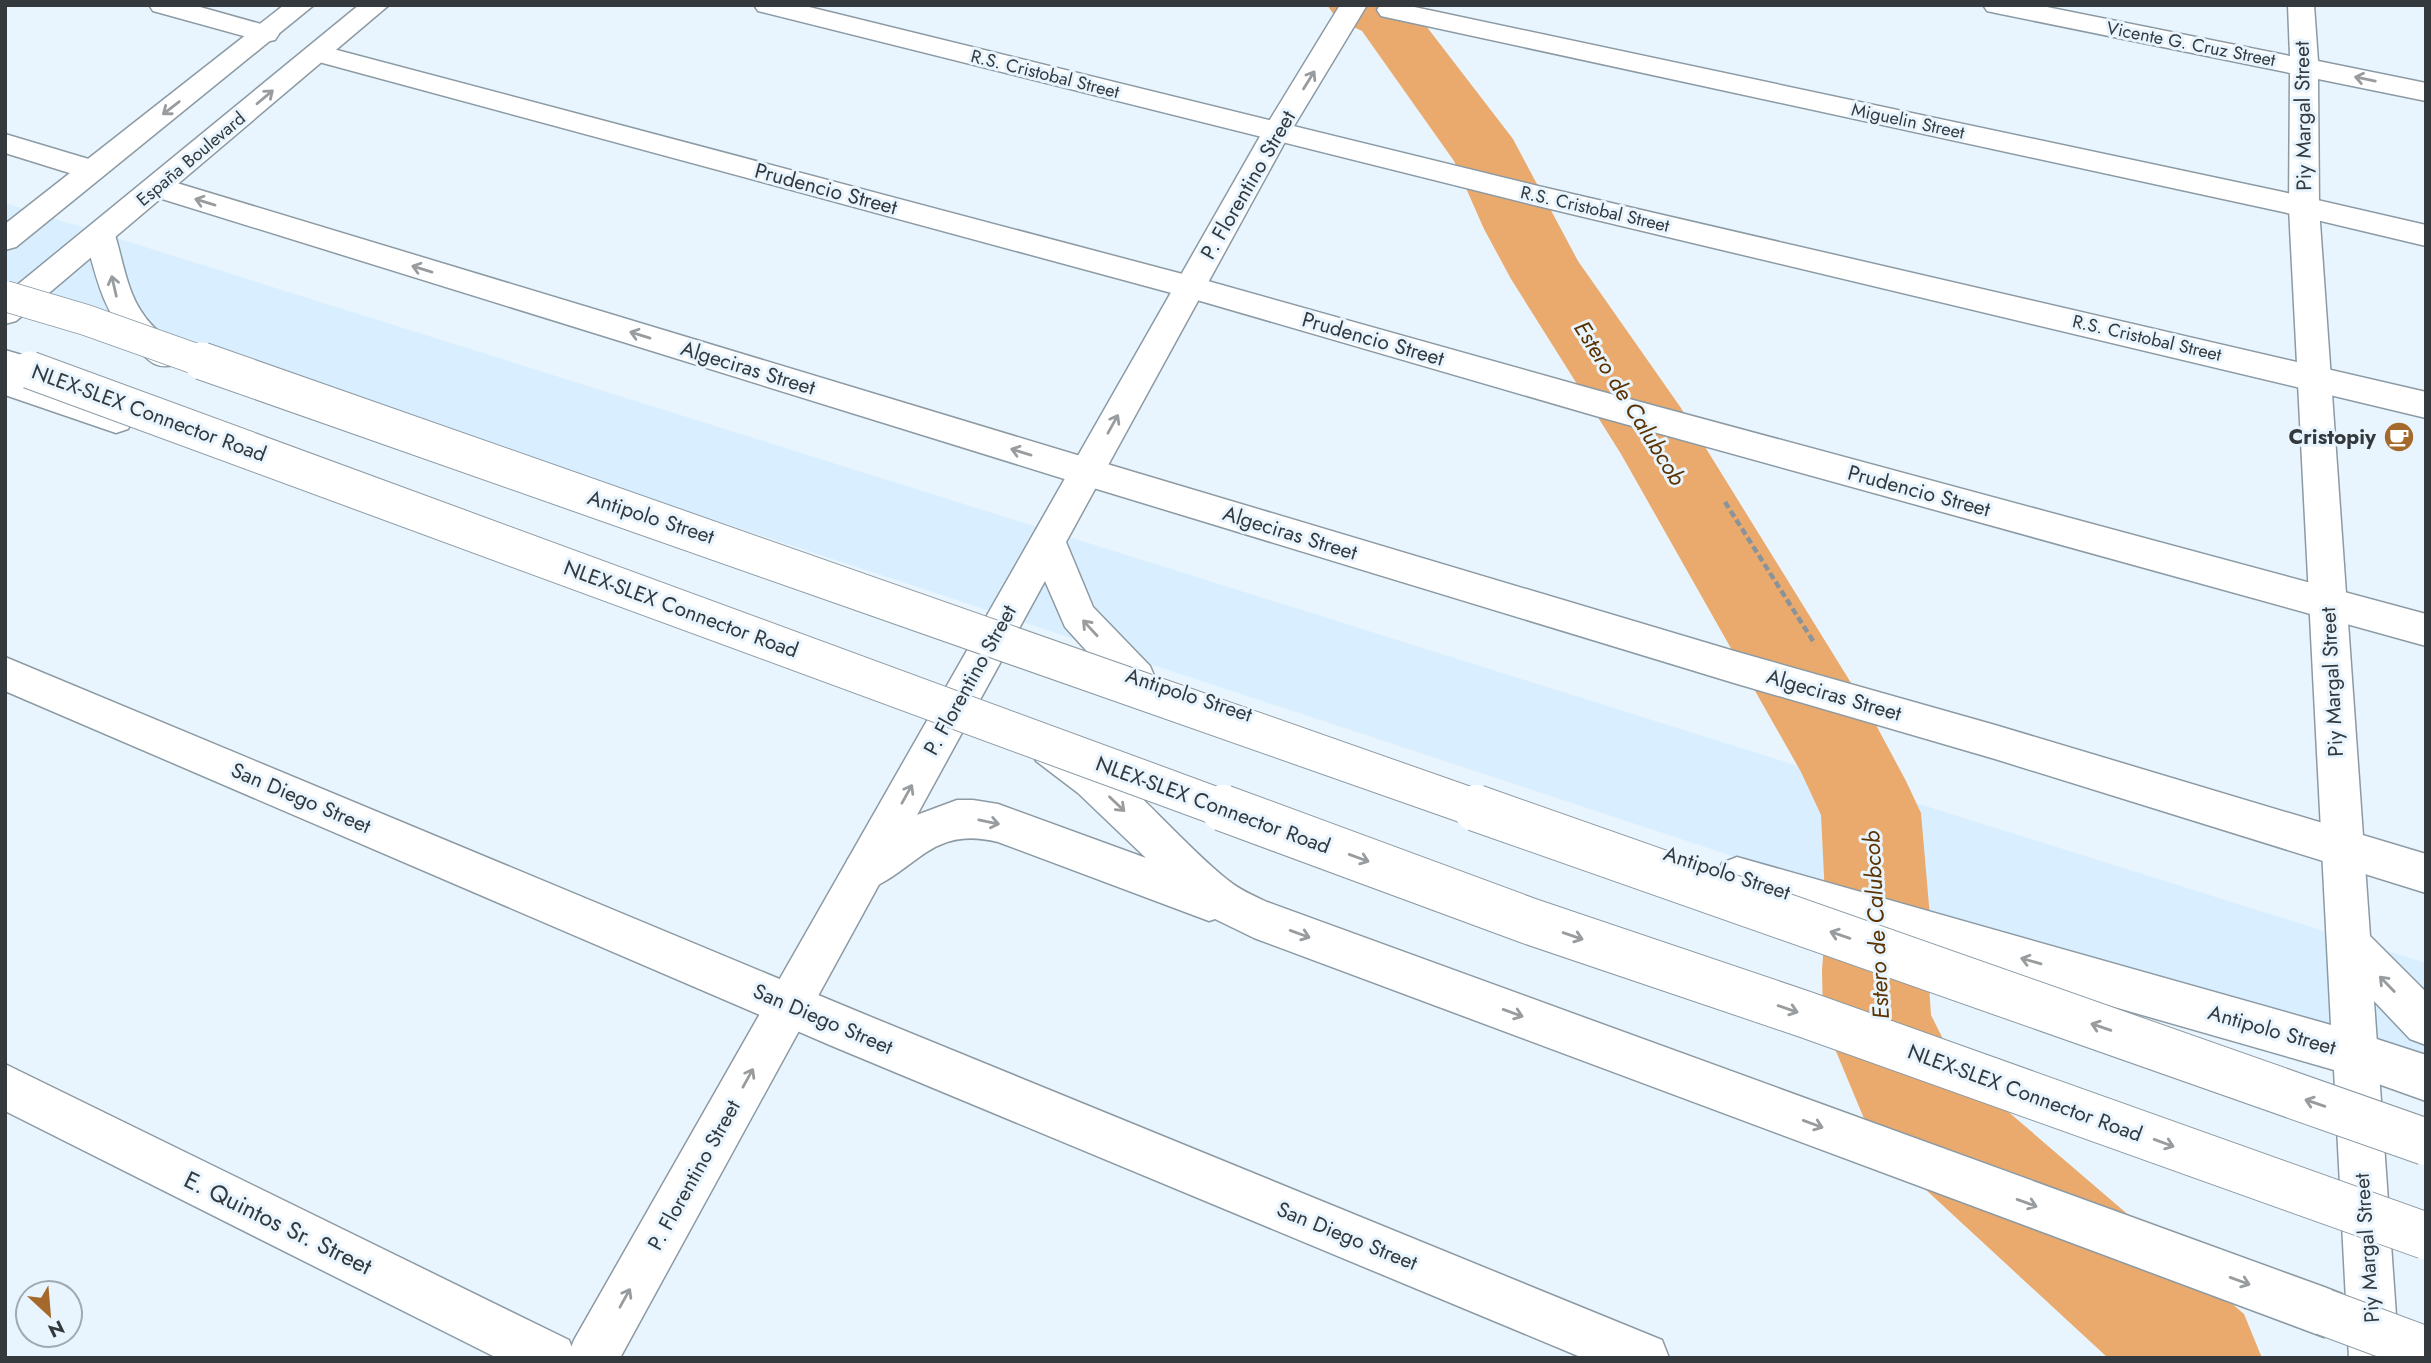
<svg xmlns="http://www.w3.org/2000/svg" width="2431" height="1363" viewBox="0 0 2431 1363" font-family="Jost,sans-serif">
  <style>
    .built { fill: #d9efff }
    .lines { fill: none; stroke-linecap: round; stroke-linejoin: round }
    .river { fill: #eaaa6d; fill-rule: evenodd }
    .street-casing { stroke: #8c9aa4; stroke-width: 3 }
    .secondary-casing { stroke: #8c9aa4; stroke-width: 3 }
    .primary-casing { stroke: #8c9aa4; stroke-width: 3 }
    .highway-casing { stroke: #8c9aa4; stroke-width: 3 }
    .path { stroke: #8a939a; stroke-width: 4.5; stroke-dasharray: 7 3.5; stroke-linecap: butt }
    .street { fill: #fff; fill-rule: evenodd }
    .secondary { fill: #fff; fill-rule: evenodd }
    .primary { fill: #fff; fill-rule: evenodd }
    .highway { fill: #fff; fill-rule: evenodd }
    .highway-bridge-far2-casing { stroke: #8c9aa4; stroke-width: 32; stroke-linecap: butt }
    .highway-bridge-far1-casing { stroke: #8c9aa4; stroke-width: 39; stroke-linecap: butt }
    .highway-bridge-casing { stroke: #8c9aa4; stroke-width: 48; stroke-linecap: butt }
    .highway-bridge-far2 { stroke: #fff; stroke-width: 30 }
    .highway-bridge-far1 { stroke: #fff; stroke-width: 37 }
    .highway-bridge { stroke: #fff; stroke-width: 46 }
    .oneway { stroke: #999c9e }
    .labels { text-anchor: middle; stroke-width: 6; stroke-linejoin: round; paint-order: stroke }
    .far-street-label { font-size: 18px; fill: #33393d; stroke: #e8f5fe }
    .street-label { font-size: 21px; fill: #33393d; stroke: #e8f5fe }
    .poi-label { font-size: 21px; font-weight: bold; fill: #33393d; stroke: #e8f5fe; text-anchor: end }
    .water-label { font-size: 23px; font-style: italic; fill: #5c3300; stroke: #e8f5fe }
    .near-street-label { font-size: 24px; fill: #33393d; stroke: #e8f5fe }
  </style>
  <rect width="100%" height="100%" fill="#e8f5fe"/>
  <path class="built" d="M5 203 2426 963V1085L5 286Z"/>
  <g class="lines">
    <path class="river" d="M1327 5H1410L1513 139 1578 261 1681 408 1869 712 1906 781 1921 813 1930 917 1928 970 1931 1015 1950 1053 2005 1109 2244 1314 2262 1358H2108L1925 1189 1870 1133 1823 1020 1822 970 1826 917 1821 815 1801 772 1621 454 1511 279 1484 229 1454 161 1362 31 1337 19Z"/>
    <g class="street-casing">
      <g id="street">
        <path d="M149 5H193L275 28 279 34 275 40 265 42 153 11Z"/>
        <path d="M754 5H801L1538 186 2426 392V418L1538 206 758 11Z"/>
        <path d="M1380 5H1405L2283 192 2426 225V246L2283 212 1390 18 1381 16 1377 10Z"/>
        <path d="M318 45 1190 276 1596 390 2426 614V646L1596 416 1190 298 308 59 304 53 308 47Z"/>
        <path d="M5 134 102 163 107 170 102 177 92 180 5 153Z"/>
        <path d="M157 177 1087 458 1734 651 1995 725 2426 854V893L1995 759 1734 683 1087 486 146 194 142 187 146 180Z"/>
        <path d="M5 657 859 1012 1662 1340 1669 1358H1583L832 1046 5 691Z"/>
        <path d="M5 1064 569 1340 576 1358H497L5 1111Z"/>
      </g>
    </g>
    <g class="secondary-casing">
      <g id="secondary">
        <path d="M1340 5H1367L1291 131 1066 542 1093 607 1150 666 1155 678 1150 690 1136 694 1122 690 1065 627 1045 581 620 1358H567L574 1340 1263 131Z"/>
        <path d="M1983 5H2037L2290 56 2288 5H2314L2318 61 2426 83V101L2318 79 2319 208 2370 936 2426 992V1045L2410 1039 2374 1001 2399 1358H2349L2334 1070 1797 916 1722 891 1716 877 1722 863 1737 857 2331 1025 2289 208 2290 73 1996 13 1987 11Z"/>
        <path d="M100 225 111 228 115 235C123 261 127 292 143 314 153 330 171 339 180 356L176 364C158 370 151 363 139 351 104 315 97 282 85 235L89 228Z"/>
        <path d="M5 370 128 411 133 420 128 429 116 433 5 395Z"/>
      </g>
    </g>
    <g class="primary-casing">
      <g id="primary">
        <path d="M284 5H314L16 247 5 250V224Z"/>
        <path d="M359 5H389L16 321 5 324V295Z"/>
      </g>
    </g>
    <g class="highway-casing">
      <g id="highway">
        <path d="M5 350 42 361 47 370 42 379 30 382 5 374Z"/>
        <path d="M1050 731C1113 755 1175 839 1229 881 1240 890 1254 896 1267 902L2324 1287 2342 1294 2349 1312 2342 1330 2324 1337 1254 938 1215 919 1209 921 998 842C930 825 918 871 863 892L848 887 842 873 848 859 914 816 957 800H973L998 804 1146 858 1078 793 1036 761 1030 749 1036 737Z"/>
        <path d="M2355 1032 2426 1055V1101L2339 1070 2333 1054 2339 1038Z"/>
      </g>
    </g>
    <path class="path" d="M1725 502 1815 644"/>
    <use href="#street" class="street"/>
    <use href="#secondary" class="secondary"/>
    <use href="#primary" class="primary"/>
    <use href="#highway" class="highway"/>
    <g class="highway-bridge-far2-casing">
      <path id="highway-bridge-far2" d="M5 296 86 320 207 363"/>
    </g>
    <g class="highway-bridge-far1-casing">
      <g id="highway-bridge-far1">
        <path d="M202 361 1481 810"/>
        <path d="M30 370 1227 810"/>
      </g>
    </g>
    <g class="highway-bridge-casing">
      <g id="highway-bridge">
        <path d="M1223 808 1529 921 1804 1014 2426 1236"/>
        <path d="M1476 808 2426 1142"/>
        <path d="M2324 1312 2426 1350"/>
      </g>
    </g>
    <use href="#highway-bridge-far2" class="highway-bridge-far2"/>
    <use href="#highway-bridge-far1" class="highway-bridge-far1"/>
    <use href="#highway-bridge" class="highway-bridge"/>
  </g>
  <defs><path id="oneway-shaft" d="M-6 0H5M1.5-3L5.5 0L1.5 3" fill="none" stroke-width="1.6" stroke-linecap="round" stroke-linejoin="round" transform="scale(1.75)"/></defs>
  <g class="oneway">
    <use href="#oneway-shaft" transform="translate(2365 79) rotate(-168)"/>
    <use href="#oneway-shaft" transform="translate(1309 80) rotate(-58)"/>
    <use href="#oneway-shaft" transform="translate(265 97) rotate(-40)"/>
    <use href="#oneway-shaft" transform="translate(171 108) rotate(142)"/>
    <use href="#oneway-shaft" transform="translate(205 202) rotate(-163)"/>
    <use href="#oneway-shaft" transform="translate(422 269) rotate(-163)"/>
    <use href="#oneway-shaft" transform="translate(114 286) rotate(-103)"/>
    <use href="#oneway-shaft" transform="translate(640 335) rotate(-163)"/>
    <use href="#oneway-shaft" transform="translate(1113 424) rotate(-61)"/>
    <use href="#oneway-shaft" transform="translate(1021 452) rotate(-163)"/>
    <use href="#oneway-shaft" transform="translate(1090 628) rotate(-133)"/>
    <use href="#oneway-shaft" transform="translate(907 794) rotate(-61)"/>
    <use href="#oneway-shaft" transform="translate(1117 804) rotate(44)"/>
    <use href="#oneway-shaft" transform="translate(989 822) rotate(12)"/>
    <use href="#oneway-shaft" transform="translate(1359 858) rotate(20)"/>
    <use href="#oneway-shaft" transform="translate(1300 934) rotate(20)"/>
    <use href="#oneway-shaft" transform="translate(1840 935) rotate(-161)"/>
    <use href="#oneway-shaft" transform="translate(1573 936) rotate(19)"/>
    <use href="#oneway-shaft" transform="translate(2031 961) rotate(-164)"/>
    <use href="#oneway-shaft" transform="translate(2387 984) rotate(-134)"/>
    <use href="#oneway-shaft" transform="translate(1788 1009) rotate(19)"/>
    <use href="#oneway-shaft" transform="translate(1513 1013) rotate(20)"/>
    <use href="#oneway-shaft" transform="translate(2101 1027) rotate(-161)"/>
    <use href="#oneway-shaft" transform="translate(748 1078) rotate(-61)"/>
    <use href="#oneway-shaft" transform="translate(2315 1103) rotate(-161)"/>
    <use href="#oneway-shaft" transform="translate(1813 1124) rotate(20)"/>
    <use href="#oneway-shaft" transform="translate(2164 1143) rotate(20)"/>
    <use href="#oneway-shaft" transform="translate(2027 1203) rotate(20)"/>
    <use href="#oneway-shaft" transform="translate(2240 1281) rotate(20)"/>
    <use href="#oneway-shaft" transform="translate(625 1298) rotate(-61)"/>
  </g>
  <defs>
    <g id="cafe-disc" transform="scale(1.575)"><circle r="9.5" fill="#a5692b" stroke="#e8f5fe"/><path d="M-5.5-4.5H6V0H3Q3 3.5 0 3.5H-2.5Q-5.5 3.5-5.5 0ZM3-3.2v2h1.7v-2ZM-6 4.5H4V6H-6Z" fill="#fff"/></g>
  </defs>
  <g fill-rule="evenodd">
    <use href="#cafe-disc" x="2399" y="437"/>
  </g>
  <g class="labels">
    <g class="far-street-label">
      <text transform="translate(2191 44) rotate(11)" y="6">Vicente G. Cruz Street</text>
      <text transform="translate(1045 74) rotate(14)" y="6">R.S. Cristobal Street</text>
      <text transform="translate(1908 121) rotate(12)" y="6">Miguelin Street</text>
      <text transform="translate(191 159) rotate(-40)" y="6">España Boulevard</text>
      <text transform="translate(1595 209) rotate(13)" y="6">R.S. Cristobal Street</text>
      <text transform="translate(2147 338) rotate(13)" y="6">R.S. Cristobal Street</text>
    </g>
    <g class="street-label">
      <text transform="translate(2303 116) rotate(-91)" y="7">Piy Margal Street</text>
      <text transform="translate(1248 185) rotate(-60)" y="7">P. Florentino Street</text>
      <text transform="translate(826 189) rotate(15)" y="7">Prudencio Street</text>
      <text transform="translate(1373 339) rotate(16)" y="7">Prudencio Street</text>
      <text transform="translate(748 368) rotate(17)" y="7">Algeciras Street</text>
      <text transform="translate(149 413) rotate(20)" y="7">NLEX-SLEX Connector Road</text>
      <text transform="translate(1919 491) rotate(15)" y="7">Prudencio Street</text>
      <text transform="translate(651 517) rotate(18)" y="7">Antipolo Street</text>
      <text transform="translate(1290 533) rotate(17)" y="7">Algeciras Street</text>
      <text transform="translate(681 609) rotate(20)" y="7">NLEX-SLEX Connector Road</text>
      <text transform="translate(970 680) rotate(-61)" y="7">P. Florentino Street</text>
      <text transform="translate(2332 682) rotate(-93)" y="7">Piy Margal Street</text>
      <text transform="translate(1189 695) rotate(18)" y="7">Antipolo Street</text>
      <text transform="translate(1834 695) rotate(16)" y="7">Algeciras Street</text>
      <text transform="translate(301 798) rotate(23)" y="7">San Diego Street</text>
      <text transform="translate(1213 805) rotate(20)" y="7">NLEX-SLEX Connector Road</text>
      <text transform="translate(1727 873) rotate(18)" y="7">Antipolo Street</text>
      <text transform="translate(823 1019) rotate(23)" y="7">San Diego Street</text>
      <text transform="translate(2272 1030) rotate(16)" y="7">Antipolo Street</text>
      <text transform="translate(2025 1093) rotate(20)" y="7">NLEX-SLEX Connector Road</text>
      <text transform="translate(694 1175) rotate(-61)" y="7">P. Florentino Street</text>
      <text transform="translate(1347 1236) rotate(22)" y="7">San Diego Street</text>
      <text transform="translate(2367 1248) rotate(-94)" y="7">Piy Margal Street</text>
    </g>
    <g class="poi-label">
      <text x="2376" y="444">Cristopiy</text>
    </g>
    <g class="water-label">
      <text transform="translate(1630 403) rotate(58)" y="8">Estero de Calubcob</text>
      <text transform="translate(1876 925) rotate(-93)" y="8">Estero de Calubcob</text>
    </g>
    <g class="near-street-label">
      <text transform="translate(278 1223) rotate(26)" y="8">E. Quintos Sr. Street</text>
    </g>
  </g>
  <rect width="2431" height="1363" fill="none" stroke="#33393d" stroke-width="14"/>
  <g transform="translate(49 1314) rotate(154)"><circle r="33" fill="#e8f5fe" stroke="#a0aab1" stroke-width="2"/>
  <path d="M0-5L12 26L0 18L-12 26Z" fill="#a5692b"/>
  <text y="-10" font-size="19" font-weight="bold" text-anchor="middle" fill="#33393d">N</text>
  </g>
</svg>
